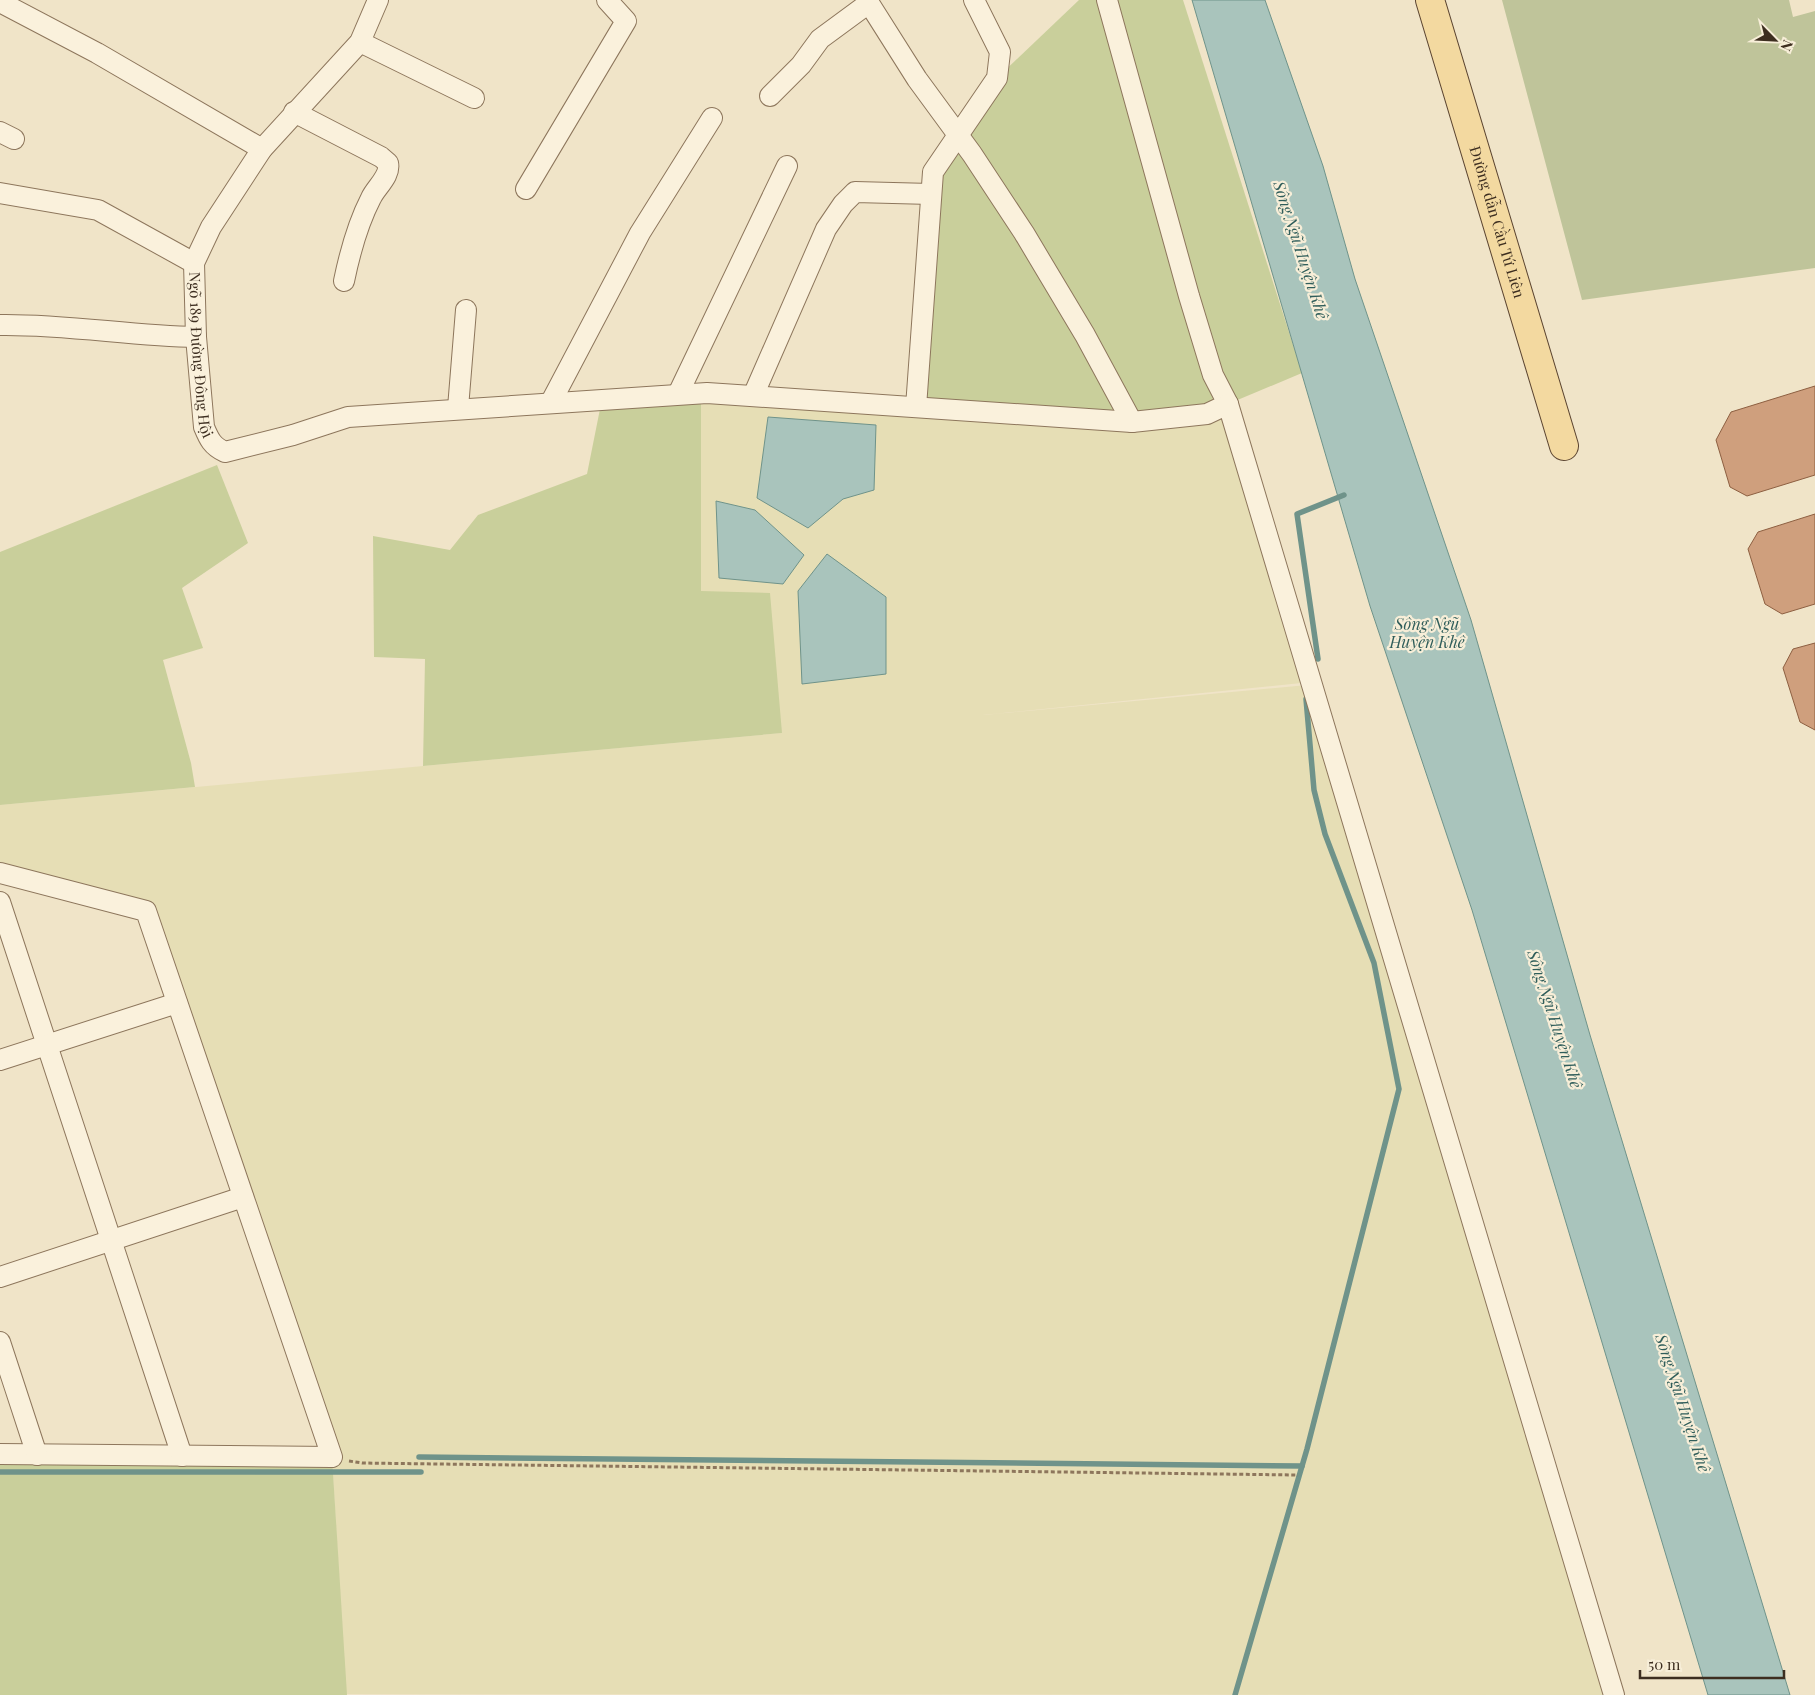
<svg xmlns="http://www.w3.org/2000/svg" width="1815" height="1695" viewBox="0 0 1815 1695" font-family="'Playfair Display',serif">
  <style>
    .farmland { fill: #e6deb5 }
    .green { fill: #c9cf9b }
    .cemetery { fill: #bfc49a }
    .water { fill: #a9c4bc; stroke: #6f938a }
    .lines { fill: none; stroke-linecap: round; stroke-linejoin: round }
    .stream { stroke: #6f938a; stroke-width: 5.5 }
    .building { fill: #cf9f7d; stroke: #8d5f41 }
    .street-casing { stroke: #8d765c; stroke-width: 22 }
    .primary-casing { stroke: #5b4430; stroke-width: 30 }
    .path { stroke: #8d765c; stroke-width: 3; stroke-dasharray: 4 2.5; stroke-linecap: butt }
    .street { stroke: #faf1dc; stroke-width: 20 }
    .primary { stroke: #f3d9a0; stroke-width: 28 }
    .labels { text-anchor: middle; stroke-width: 4.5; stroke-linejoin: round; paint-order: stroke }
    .street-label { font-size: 15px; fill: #3d2e20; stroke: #f7eed8 }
    .water-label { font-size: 16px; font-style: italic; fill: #2f5d5a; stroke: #f7eed8 }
  </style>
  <rect width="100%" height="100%" fill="#f0e4c8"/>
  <path class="farmland" d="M701 398 1228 404 1311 682 983 715 1318 684 1617 1695 346 1694 332 1457 146 911 0 867V805L782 733 701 591Z"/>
  <g class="green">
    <path d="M1079 0H1183L1302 373 1228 404 1132 422 916 407 931 194 997 78Z"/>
    <path d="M701 398V591L770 593 782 733 423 766 425 659 374 657 373 536 450 550 478 515 587 474 601 404Z"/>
    <path d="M217 465 248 543 182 588 203 648 163 660 191 763 195 787 0 805V552Z"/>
    <path d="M0 1454 332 1457 347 1695H0Z"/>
  </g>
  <path class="cemetery" d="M1502 0H1789L1793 17 1815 11V268L1582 300Z"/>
  <g class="water">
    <path d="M1192 0H1265L1323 166 1355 279 1471 620 1590 1035 1790 1695H1708L1472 910 1370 606Z"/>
    <path d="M768 417 876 425 874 490 843 499 808 528 757 498Z"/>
    <path d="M716 501 755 510 804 555 783 584 719 578Z"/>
    <path d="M827 554 886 597V674L802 684 798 591Z"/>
  </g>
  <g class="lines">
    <g class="stream">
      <path d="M1318 659 1297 514 1344 495"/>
      <path d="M419 1457 1302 1466"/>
      <path d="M0 1472H421"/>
      <path d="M1235 1695 1307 1449 1399 1089 1374 963 1325 834 1314 790 1306 699"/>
    </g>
  </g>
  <g class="building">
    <path d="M1815 386V475L1747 496 1730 487 1716 440 1731 412Z"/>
    <path d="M1815 514V604L1782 614 1765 604 1748 549 1758 532Z"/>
    <path d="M1815 643V730L1800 722 1783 668 1793 649Z"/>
  </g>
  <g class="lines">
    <g class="street-casing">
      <g id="street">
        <path id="s1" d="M378 0 360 42 262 149 211 227 194 263 196 337 204 427C209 439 212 446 225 452L293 435 348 417 707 393 1132 422 1207 414 1228 404 1213 375 1189 296 1107 0"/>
        <path d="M867 0 917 79 972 154 1024 233 1085 335 1132 422"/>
        <path d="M0 2 97 53 262 149"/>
        <path d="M360 42 474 98"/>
        <path d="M770 96 801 65 820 39 869 3"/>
        <path d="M294 112 381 157 388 163C391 176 376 187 371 198 357 225 350 252 344 281"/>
        <path d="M0 132 14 139"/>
        <path d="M526 189 626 21 607 0"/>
        <path d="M0 193 98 210 194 263"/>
        <path d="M0 325C66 324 131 336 196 337"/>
        <path d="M678 394 787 166"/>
        <path d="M753 396 826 229 843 204 855 192 931 194"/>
        <path d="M551 402 640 233 712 118"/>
        <path d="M1228 404 1614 1695"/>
        <path d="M916 407 933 172 997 78 1000 52 974 0"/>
        <path d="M458 408 466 310"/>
        <path d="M0 873 146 911 332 1457 0 1454"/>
        <path d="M0 902 182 1456"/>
        <path d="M0 1060 177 1003"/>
        <path d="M0 1277 243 1197"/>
        <path d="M0 1342 37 1455"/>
      </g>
    </g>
    <g class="primary-casing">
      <g id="primary">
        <path id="s2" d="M1430 0 1564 446"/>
      </g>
    </g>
    <path class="path" d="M349 1461 362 1463 1298 1475"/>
    <use href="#street" class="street"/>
    <use href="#primary" class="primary"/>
  </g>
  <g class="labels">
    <g class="street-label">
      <text dy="5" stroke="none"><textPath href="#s2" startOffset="232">Đường dẫn Cầu Tứ Liên</textPath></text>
      <text dy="5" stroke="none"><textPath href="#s1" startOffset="416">Ngõ 189 Đường Đông Hội</textPath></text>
    </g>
    <g class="water-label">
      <text transform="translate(1301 250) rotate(72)" y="6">Sông Ngũ Huyện Khê</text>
      <text x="1427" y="630">Sông Ngũ<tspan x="1427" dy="18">Huyện Khê</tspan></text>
      <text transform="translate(1555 1019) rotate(72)" y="6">Sông Ngũ Huyện Khê</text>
      <text transform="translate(1683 1403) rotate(72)" y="6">Sông Ngũ Huyện Khê</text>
    </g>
  </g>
  <g transform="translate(1775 40) rotate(114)" stroke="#f7eed8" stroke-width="4" paint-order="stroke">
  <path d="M0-4L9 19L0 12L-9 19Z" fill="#3d2e20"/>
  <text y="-8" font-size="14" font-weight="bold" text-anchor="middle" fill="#3d2e20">N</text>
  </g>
  <path d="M1640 1670v8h144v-8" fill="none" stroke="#3d2e20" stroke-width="2.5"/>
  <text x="1648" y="1670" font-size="15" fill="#3d2e20" stroke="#f7eed8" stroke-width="4" paint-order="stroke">50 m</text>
</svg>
